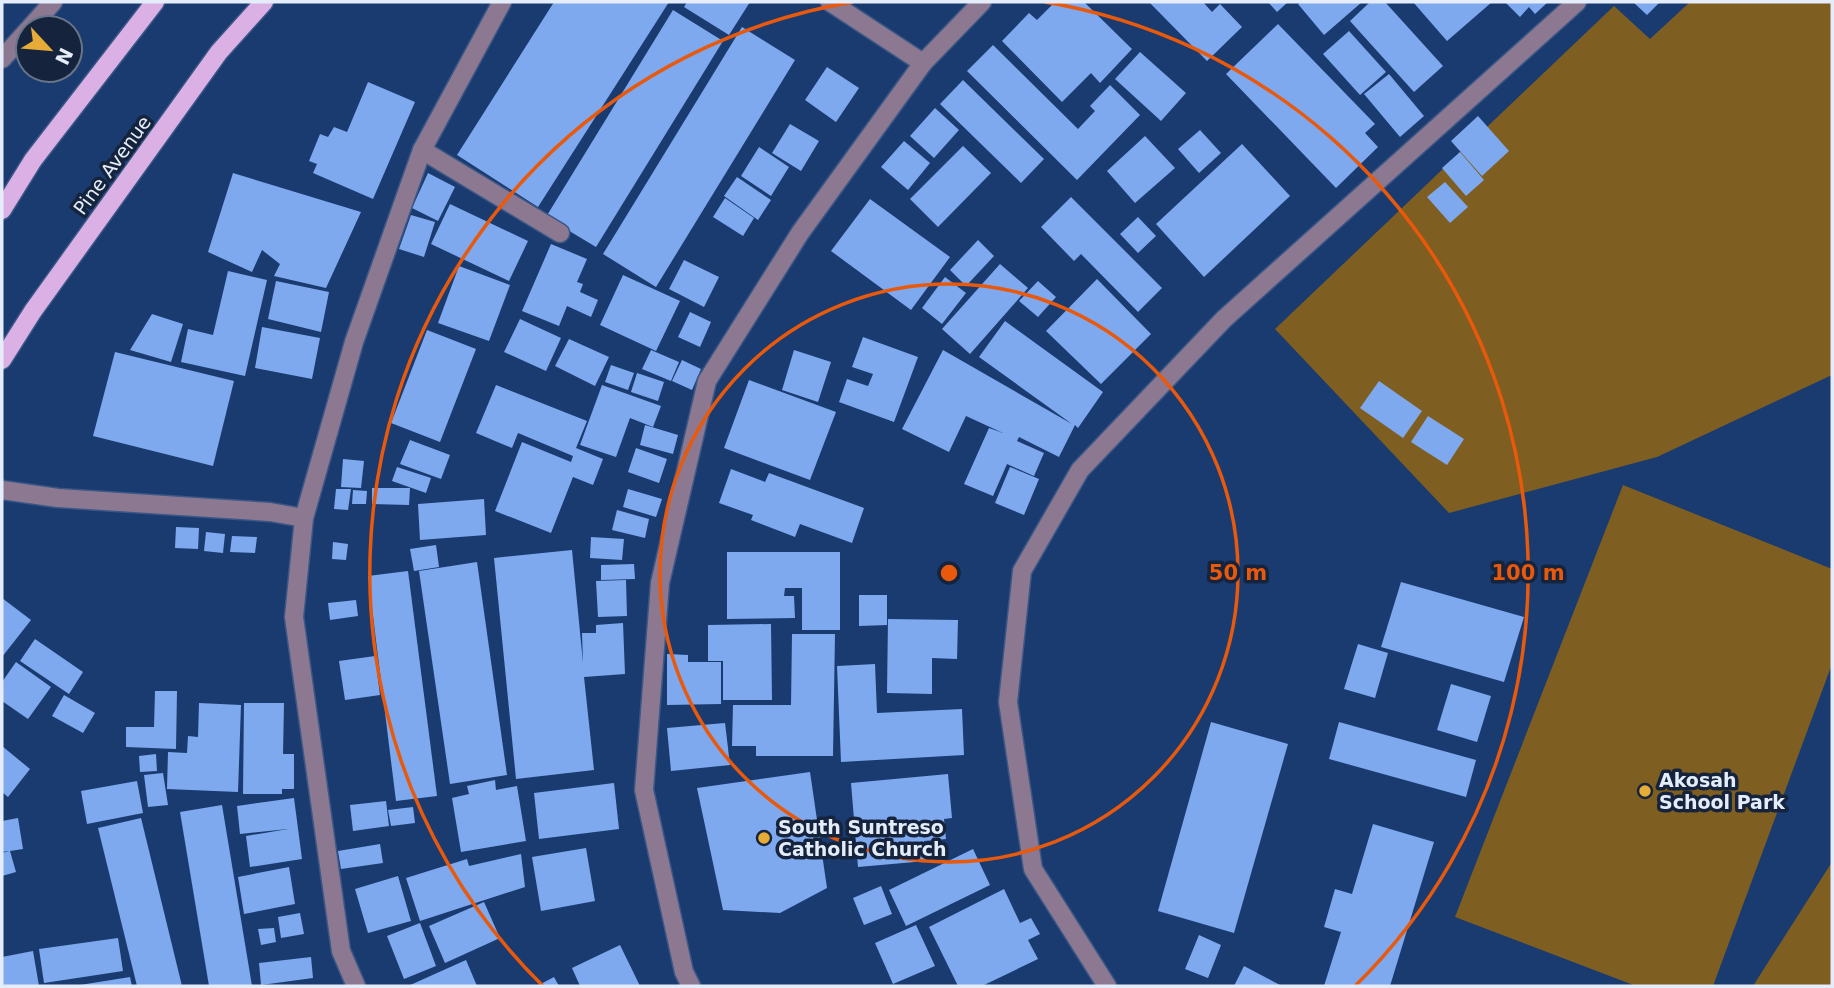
<svg xmlns="http://www.w3.org/2000/svg" width="1834" height="988" viewBox="0 0 1834 988" font-family="'DejaVu Sans',sans-serif">
  <style>
    .grass { fill: #7f5e22 }
    .building { fill: #7ea9ef }
    .lines { fill: none; stroke-linecap: round; stroke-linejoin: round }
    .minor-casing { stroke: #3a5786; stroke-width: 21 }
    .major-casing { stroke: #3a5786; stroke-width: 21 }
    .minor { stroke: #8c7891; stroke-width: 18 }
    .major { stroke: #dbb1e5; stroke-width: 18 }
    .ring { fill: none; stroke: #e8590c; stroke-width: 3.5 }
    .poi-dot { fill: #e7ac37; stroke: #15243c; stroke-width: 2.5 }
    .labels { text-anchor: middle; stroke-width: 7; stroke-linejoin: round; paint-order: stroke }
    .street-label { font-size: 19px; fill: #e5edfb; stroke: #15243c }
    .poi-label { font-size: 19px; font-weight: bold; fill: #e5edfb; stroke: #15243c; text-anchor: start }
    .centre { fill: #e8590c; stroke: #15243c; stroke-width: 3.5 }
    .ring-label { font-size: 21px; text-anchor: middle; font-weight: bold; fill: #e8590c; stroke: #15243c; stroke-width: 7; stroke-linejoin: round; paint-order: stroke }
  </style>
  <rect width="100%" height="100%" fill="#1a3b70"/>
  <g class="grass">
    <path d="M1690 2H1832V375L1657 457 1449 513 1275 329 1614 6 1650 39Z"/>
    <path d="M1623 485 1832 569V664L1713 986H1636L1455 917Z"/>
    <path d="M1832 862V986H1753Z"/>
  </g>
  <g class="building">
    <path d="M554 2H669L538 207 457 155Z"/>
    <path d="M687 2H750L729 35 684 7Z"/>
    <path d="M1055 2H1084L1132 49 1100 83 1091 73 1062 102 1002 41 1029 13 1037 20Z"/>
    <path d="M1149 2H1203L1212 12 1220 4 1242 27 1207 61Z"/>
    <path d="M1268 2H1288L1277 12Z"/>
    <path d="M1301 2H1362L1324 35 1298 4Z"/>
    <path d="M1370 2H1385L1443 66 1414 92 1350 21Z"/>
    <path d="M1413 2H1492L1447 41Z"/>
    <path d="M1505 2H1548L1535 14 1529 7 1520 17Z"/>
    <path d="M1633 2H1660L1647 15Z"/>
    <path d="M673 10 723 41 596 247 546 217Z"/>
    <path d="M1278 24 1375 124 1365 133 1378 147 1336 188 1226 74Z"/>
    <path d="M742 27 795 60 656 287 603 254Z"/>
    <path d="M1349 31 1386 72 1360 95 1323 54Z"/>
    <path d="M993 45 1078 129 1095 111 1090 106 1110 85 1140 115 1077 180 967 71Z"/>
    <path d="M1140 52 1186 93 1161 121 1115 79Z"/>
    <path d="M827 67 859 88 836 122 805 100Z"/>
    <path d="M1389 74 1424 116 1400 137 1364 94Z"/>
    <path d="M963 80 1044 159 1021 183 940 104Z"/>
    <path d="M368 82 415 102 373 199 313 173 317 164 309 161 320 134 328 137 334 127 347 132Z"/>
    <path d="M935 108 959 130 934 158 910 136Z"/>
    <path d="M1478 116 1509 151 1482 176 1451 141Z"/>
    <path d="M790 124 819 141 801 171 772 153Z"/>
    <path d="M1200 130 1221 153 1199 173 1178 149Z"/>
    <path d="M1145 136 1175 168 1135 203 1107 171Z"/>
    <path d="M904 141 930 163 908 190 881 167Z"/>
    <path d="M1242 144 1290 196 1204 277 1156 224Z"/>
    <path d="M963 146 991 173 938 227 910 199Z"/>
    <path d="M759 147 789 167 771 196 741 176Z"/>
    <path d="M1460 152 1484 180 1466 196 1442 168Z"/>
    <path d="M233 173 361 212 326 288 274 276 280 264 262 250 252 272 208 252Z"/>
    <path d="M428 173 455 187 438 221 412 208Z"/>
    <path d="M737 177 771 200 758 220 724 196Z"/>
    <path d="M1445 182 1468 207 1450 223 1427 197Z"/>
    <path d="M1071 197 1162 288 1138 312 1081 254 1074 261 1041 227Z"/>
    <path d="M725 198 754 218 743 236 713 217Z"/>
    <path d="M870 199 950 257 911 310 831 251Z"/>
    <path d="M450 204 528 241 509 281 431 244Z"/>
    <path d="M411 215 435 222 424 257 399 249Z"/>
    <path d="M1138 217 1156 236 1138 253 1120 234Z"/>
    <path d="M978 240 994 256 966 286 950 270Z"/>
    <path d="M551 244 587 259 577 282 583 284 580 292 598 300 591 317 567 306 559 326 522 311Z"/>
    <path d="M684 260 719 277 704 307 669 289Z"/>
    <path d="M1000 264 1028 288 970 354 942 329Z"/>
    <path d="M459 266 510 285 489 341 438 323Z"/>
    <path d="M228 271 267 280 245 376 181 362 188 329 213 335Z"/>
    <path d="M623 275 680 301 656 351 600 325Z"/>
    <path d="M945 277 966 293 942 324 922 308Z"/>
    <path d="M1097 279 1151 334 1101 384 1046 331Z"/>
    <path d="M276 281 329 292 321 332 268 319Z"/>
    <path d="M1038 281 1056 297 1038 317 1019 301Z"/>
    <path d="M690 312 711 322 700 347 678 337Z"/>
    <path d="M152 314 183 324 171 362 130 350Z"/>
    <path d="M520 319 561 338 546 371 504 352Z"/>
    <path d="M1005 321 1103 392 1078 428 1075 425 1059 457 1019 437 1017 441 1044 453 1034 476 1007 464 993 496 964 484 989 428 1003 433 966 416 949 452 902 429 943 350 1072 424 979 357Z"/>
    <path d="M262 327 320 338 312 379 255 368Z"/>
    <path d="M427 330 476 349 440 442 391 423Z"/>
    <path d="M863 337 918 357 894 422 839 402 847 379 868 386 873 374 852 367Z"/>
    <path d="M569 339 609 357 595 386 555 366Z"/>
    <path d="M651 350 679 362 671 381 642 369Z"/>
    <path d="M794 350 831 362 818 402 782 390Z"/>
    <path d="M115 352 234 381 213 466 93 436Z"/>
    <path d="M682 360 701 369 692 390 672 381Z"/>
    <path d="M611 365 634 373 628 390 605 382Z"/>
    <path d="M637 373 664 382 658 401 631 392Z"/>
    <path d="M749 380 836 412 810 480 724 448Z"/>
    <path d="M1379 381 1422 411 1403 438 1360 408Z"/>
    <path d="M496 385 587 421 576 448 603 459 593 485 573 477 551 533 495 511 522 442 571 462 573 456 518 433 512 448 476 433Z"/>
    <path d="M602 385 661 406 653 427 630 418 616 457 580 445Z"/>
    <path d="M1428 416 1464 439 1447 465 1411 442Z"/>
    <path d="M645 425 678 435 673 454 640 445Z"/>
    <path d="M410 440 450 455 441 479 400 464Z"/>
    <path d="M636 448 667 459 659 483 628 472Z"/>
    <path d="M343 459 364 461 361 488 341 487Z"/>
    <path d="M397 467 431 478 426 493 392 481Z"/>
    <path d="M1010 467 1039 479 1024 515 995 503Z"/>
    <path d="M731 469 765 482 769 473 864 508 852 543 800 524 795 537 751 520 753 515 719 503Z"/>
    <path d="M372 488H410L409 505 372 504Z"/>
    <path d="M336 489H351L348 510 334 509Z"/>
    <path d="M628 489 662 499 656 517 623 507Z"/>
    <path d="M353 490 367 491 366 504H352Z"/>
    <path d="M484 499 486 535 420 540 418 504Z"/>
    <path d="M617 510 649 519 645 538 612 530Z"/>
    <path d="M176 527 199 528 198 549 175 548Z"/>
    <path d="M206 532 225 534 223 553 204 551Z"/>
    <path d="M232 536 257 537 255 553 230 552Z"/>
    <path d="M591 537 624 539 622 560 590 558Z"/>
    <path d="M333 542 348 544 346 560 332 559Z"/>
    <path d="M436 545 439 567 414 571 410 549Z"/>
    <path d="M572 550 583 663 582 633H596V625L623 623 625 674 584 677 594 770 516 779 494 558Z"/>
    <path d="M727 552H840V630H802V588H785L784 596H794L795 618 727 619Z"/>
    <path d="M477 562 507 775 450 784 419 571Z"/>
    <path d="M634 564 635 579 601 580V565Z"/>
    <path d="M408 571 437 796 396 801 368 576Z"/>
    <path d="M626 580 627 616 598 617 596 581Z"/>
    <path d="M1401 582 1524 617 1504 682 1381 647Z"/>
    <path d="M859 595H887V625L859 626Z"/>
    <path d="M2 598 31 620 2 657Z"/>
    <path d="M356 600 358 616 330 620 328 603Z"/>
    <path d="M888 619 958 620 957 659 932 658V694L887 693Z"/>
    <path d="M771 624 772 700H723V661H708V625Z"/>
    <path d="M792 634H835L833 756H756V746H732L733 705H791Z"/>
    <path d="M35 639 83 672 69 694 20 661Z"/>
    <path d="M1358 644 1388 653 1375 698 1344 689Z"/>
    <path d="M667 654 688 655V662H721V704L667 705Z"/>
    <path d="M375 656 380 695 345 700 339 661Z"/>
    <path d="M16 662 51 687 28 719 2 701V682Z"/>
    <path d="M875 664 877 713 962 709 964 755 841 762 837 666Z"/>
    <path d="M1451 684 1491 696 1477 742 1437 730Z"/>
    <path d="M155 691H177L176 749 126 747V727H154Z"/>
    <path d="M64 695 95 713 83 733 52 716Z"/>
    <path d="M199 703 241 705 238 792 167 789 168 752 187 753 188 736 198 737Z"/>
    <path d="M244 703H284L283 754H294V789H282V794H243Z"/>
    <path d="M1211 722 1288 744 1234 933 1158 911Z"/>
    <path d="M1339 722 1476 760 1466 797 1329 759Z"/>
    <path d="M725 723 730 765 671 771 667 728Z"/>
    <path d="M2 746 30 769 8 797 2 792Z"/>
    <path d="M156 754 157 771 140 772 139 756Z"/>
    <path d="M810 772 827 888 780 913 723 910 697 788Z"/>
    <path d="M163 773 168 805 148 807 144 775Z"/>
    <path d="M948 774 952 818 944 819 946 839 924 841 926 861 858 867 851 783Z"/>
    <path d="M495 780 496 790 517 786 526 841 461 852 452 798 469 794 467 786Z"/>
    <path d="M137 781 143 813 87 824 81 791Z"/>
    <path d="M614 783 619 829 539 839 534 793Z"/>
    <path d="M294 798 302 859 250 867 246 836 288 829 240 834 237 806Z"/>
    <path d="M386 801 389 826 353 831 350 805Z"/>
    <path d="M222 805 252 986H209L180 812Z"/>
    <path d="M413 807 415 823 391 826 388 810Z"/>
    <path d="M18 818 23 849 10 851 16 872 2 876V853L9 851 2 852V821Z"/>
    <path d="M141 818 182 986H137L98 828Z"/>
    <path d="M1373 824 1434 842 1390 986H1324L1341 932 1324 927 1335 889 1352 894Z"/>
    <path d="M380 844 383 863 341 869 338 851Z"/>
    <path d="M586 848 595 901 541 911 532 857Z"/>
    <path d="M973 849 990 885 906 926 889 890Z"/>
    <path d="M521 854 525 887 420 921 406 878 467 859 469 866Z"/>
    <path d="M289 867 295 904 244 914 238 877Z"/>
    <path d="M398 876 411 921 368 933 355 889Z"/>
    <path d="M881 886 892 914 864 925 853 898Z"/>
    <path d="M1004 889 1020 923 1031 918 1040 934 1028 940 1038 959 982 986H958L929 927Z"/>
    <path d="M484 902 500 938 445 963 429 926Z"/>
    <path d="M300 913 304 934 281 938 278 917Z"/>
    <path d="M420 923 436 966 404 979 387 936Z"/>
    <path d="M916 925 935 966 893 984 875 943Z"/>
    <path d="M274 928 276 942 261 945 258 929Z"/>
    <path d="M1199 935 1221 945 1208 978 1185 969Z"/>
    <path d="M118 938 123 971 44 983 39 949Z"/>
    <path d="M620 945 640 986H580L572 968Z"/>
    <path d="M33 951 39 986H2V957Z"/>
    <path d="M311 957 313 978 261 985 259 963Z"/>
    <path d="M466 960 477 986H408Z"/>
    <path d="M1244 966 1282 986H1234Z"/>
    <path d="M130 977 132 986H80V985Z"/>
    <path d="M554 977 559 986H537Z"/>
  </g>
  <g class="lines">
    <g class="minor-casing">
      <g id="minor">
        <path d="M830 2 923 63"/>
        <path d="M30 28 53 2"/>
        <path d="M2 59 28 30"/>
        <path d="M422 150 560 233"/>
        <path d="M2 490 58 498 270 512 304 518 294 617 341 951 356 986"/>
        <path d="M304 518 354 342 422 150 502 2"/>
        <path d="M691 986 684 972 644 790 660 583 707 381 800 233 923 63 982 2"/>
        <path d="M1107 986 1033 869 1008 702 1022 571 1080 470 1224 319 1577 2"/>
      </g>
    </g>
    <g class="major-casing">
      <g id="major">
        <path d="M2 210 33 160 155 2"/>
        <path d="M2 360 33 311 219 52 264 2"/>
      </g>
    </g>
    <use href="#minor" class="minor"/>
    <use href="#major" class="major"/>
  </g>
  <g class="ring">
    <circle cx="949" cy="573" r="289"/>
    <path d="M543 986A579 579 0 0 1 853 2M1045 2A579 579 0 0 1 1355 986"/>
  </g>
  <g class="poi-dot">
    <circle cx="1645" cy="791" r="7"/>
    <circle cx="764" cy="838" r="7"/>
  </g>
  <g class="labels">
    <g class="street-label">
      <text transform="translate(112 165) rotate(-54)" y="7">Pine Avenue</text>
    </g>
    <g class="poi-label">
      <text x="1659" y="787">Akosah<tspan x="1659" dy="22">School Park</tspan></text>
      <text x="778" y="834">South Suntreso<tspan x="778" dy="22">Catholic Church</tspan></text>
    </g>
  </g>
  <circle cx="949" cy="573" r="10" class="centre"/>
  <g class="ring-label">
    <text x="1238" y="580">50 m</text>
    <text x="1528" y="580">100 m</text>
  </g>
  <rect width="1834" height="988" fill="none" stroke="#e5edfb" stroke-width="7"/>
  <g transform="translate(49 49) rotate(116)"><circle r="33" fill="#15243c" stroke="#687488" stroke-width="2"/>
  <path d="M0-5L12 26L0 18L-12 26Z" fill="#e7ac37"/>
  <text y="-10" font-size="19" font-weight="bold" text-anchor="middle" fill="#e5edfb">N</text>
  </g>
</svg>
